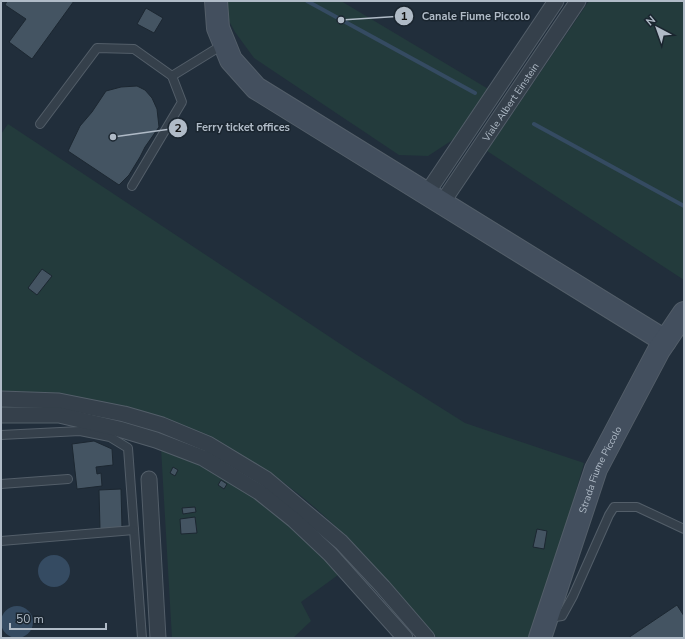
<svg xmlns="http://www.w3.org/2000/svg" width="685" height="639" viewBox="0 0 685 639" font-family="'Nunito Sans',sans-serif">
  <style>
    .green { fill: #233b3c }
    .water { fill: #354b62 }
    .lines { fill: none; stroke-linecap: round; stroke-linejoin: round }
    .stream { stroke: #354b62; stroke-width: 4 }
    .building { fill: #445462; stroke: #1c2731 }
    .service-casing { stroke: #535e69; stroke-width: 10 }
    .minor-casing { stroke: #535e69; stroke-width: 17 }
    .secondary-casing { stroke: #535e69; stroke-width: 24 }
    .service { stroke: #35404b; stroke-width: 8 }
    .minor { stroke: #35404b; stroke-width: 15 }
    .secondary { stroke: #434f5e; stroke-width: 22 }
    .labels { text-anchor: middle; stroke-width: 3; stroke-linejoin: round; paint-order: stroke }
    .street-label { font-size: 10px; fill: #b0bbc7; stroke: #1a252f }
    .leader { fill: none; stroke: #b0bbc7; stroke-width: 1.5 }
    .callout-dot { fill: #b0bbc7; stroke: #1a252f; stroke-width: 1.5 }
    .mark-label { font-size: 12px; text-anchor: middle; font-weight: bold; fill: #111 }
    .callout-label { font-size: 11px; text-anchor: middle; font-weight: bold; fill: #b0bbc7; stroke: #1a252f; stroke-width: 3; stroke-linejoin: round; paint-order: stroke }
  </style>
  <rect width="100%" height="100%" fill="#212e3b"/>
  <g class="green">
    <path d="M228 1H341L490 90 454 139 428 156 399 155 254 58 235 32 229 21 227 4Z"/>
    <path d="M589 1H684V280L487 151Z"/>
    <path d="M8 124 357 355 465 423 584 463 562 539 528 638H437C391 584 342 525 284 483 261 466 235 451 209 438 193 430 175 425 158 419 105 400 57 391 1 392V134Z"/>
    <path d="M161 448 216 473 270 508 310 542 338 575 301 602 311 621 293 638H172Z"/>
  </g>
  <g class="water">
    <circle cx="54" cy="571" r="16"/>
    <circle cx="17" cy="622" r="16"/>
  </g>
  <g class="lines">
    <g class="stream">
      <path d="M307 1 475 93"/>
      <path d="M534 124 684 206"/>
    </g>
  </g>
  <g class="building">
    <path d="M7 1H74L32 59 9 42 26 19 5 5Z"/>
    <path d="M146 8 163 18 154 33 137 24Z"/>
    <path d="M137 86 145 90 152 98 157 109 159 127 145 147 140 157 129 175 119 185 68 151 80 126 92 112 106 91 121 87Z"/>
    <path d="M42 269 52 276 37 295 28 288Z"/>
    <path d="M94 441 112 449 113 465 96 467 97 474 101 473 102 486 77 489 72 444Z"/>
    <path d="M173 467 178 470 175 476 170 473Z"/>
    <path d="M221 480 227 484 224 489 218 485Z"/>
    <path d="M121 489 122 528 100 529 99 490Z"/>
    <path d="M195 507 196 512 183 514 182 508Z"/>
    <path d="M195 517 197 533 181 534 180 519Z"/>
    <path d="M537 529 547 531 544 549 533 547Z"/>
    <path d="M677 605 684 616V638H628Z"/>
  </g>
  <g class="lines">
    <g class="service-casing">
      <g id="service">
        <path d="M40 124 97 48 134 49 172 76 224 44"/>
        <path d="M132 186 182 102 172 76"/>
        <path d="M1 435 80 431 110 437 128 448 142 638"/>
        <path d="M1 484 68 479"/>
        <path d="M1 541 134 530"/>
        <path d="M549 618 562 616 573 596 609 515 614 507H637L684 529"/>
      </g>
    </g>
    <g class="minor-casing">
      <g id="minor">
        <path d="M427 193 556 1"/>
        <path id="s1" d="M442 203 578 1"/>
        <path d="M1 399 59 401 124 414 162 425 208 444 266 479 341 542 383 587 427 638"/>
        <path d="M1 415H59L119 429 156 440 203 458 259 492 294 520 330 554 405 638"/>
        <path d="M149 479 158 638"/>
      </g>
    </g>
    <g class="secondary-casing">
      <g id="secondary">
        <path d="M216 1 218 28 231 60 256 88 665 341"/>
        <path id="s2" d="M540 638 596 469 659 350 684 313"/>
      </g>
    </g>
    <use href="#service" class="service"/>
    <use href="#minor" class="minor"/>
    <use href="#secondary" class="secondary"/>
  </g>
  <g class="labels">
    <g class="street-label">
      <text dy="4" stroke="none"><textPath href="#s1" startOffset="122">Viale Albert Einstein</textPath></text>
      <text dy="4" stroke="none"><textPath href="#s2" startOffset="179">Strada Fiume Piccolo</textPath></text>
    </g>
  </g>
  <path class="leader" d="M341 20L404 16M113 137L178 128"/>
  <g class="callout-dot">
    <circle cx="341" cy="20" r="4"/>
    <circle cx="113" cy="137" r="4"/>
    <circle cx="404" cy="16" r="10"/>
    <circle cx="178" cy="128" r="10"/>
  </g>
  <g class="mark-label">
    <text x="404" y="20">1</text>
    <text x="178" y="132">2</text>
  </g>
  <g class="callout-label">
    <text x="476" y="20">Canale Fiume Piccolo</text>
    <text x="243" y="131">Ferry ticket offices</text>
  </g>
  <rect width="685" height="639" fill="none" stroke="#b0bbc7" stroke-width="4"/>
  <g transform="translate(657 28) rotate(319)" stroke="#1a252f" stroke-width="3" paint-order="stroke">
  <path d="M0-3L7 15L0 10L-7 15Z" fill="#b0bbc7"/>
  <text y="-6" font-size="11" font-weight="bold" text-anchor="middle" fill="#b0bbc7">N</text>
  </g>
  <path d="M10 623v6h96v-6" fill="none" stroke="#b0bbc7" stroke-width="2"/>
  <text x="16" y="623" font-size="12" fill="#b0bbc7" stroke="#1a252f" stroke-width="3" paint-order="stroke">50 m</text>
</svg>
